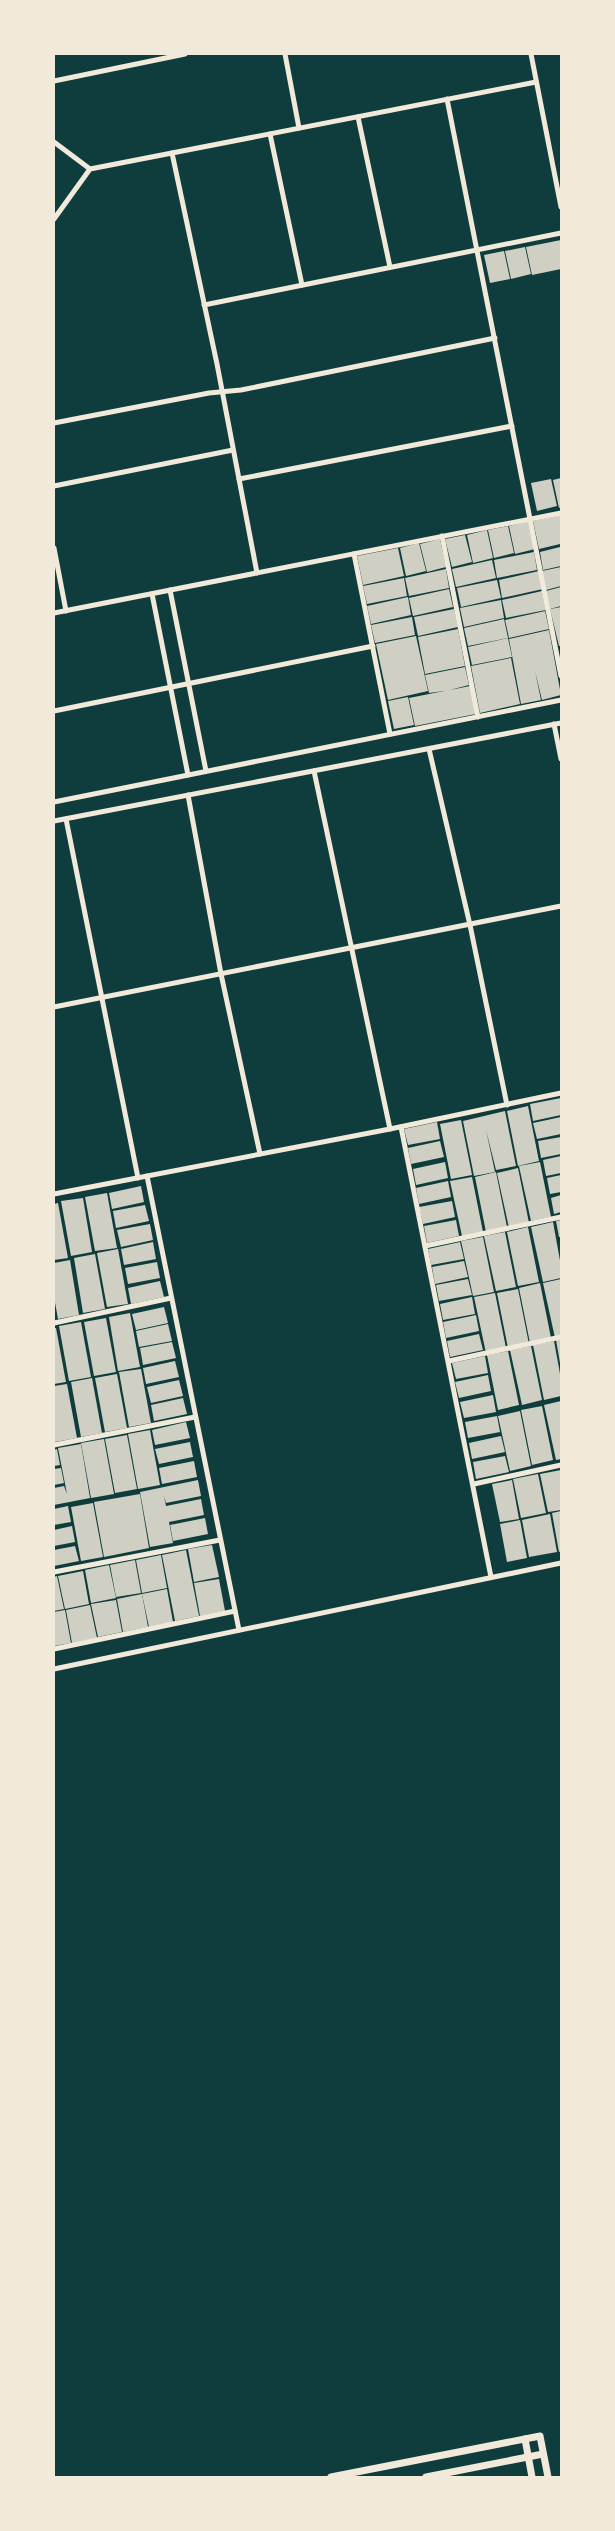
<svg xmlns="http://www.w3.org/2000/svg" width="615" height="2531" viewBox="0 0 615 2531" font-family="'Source Serif 4',serif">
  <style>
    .building { fill: #cfcfc3 }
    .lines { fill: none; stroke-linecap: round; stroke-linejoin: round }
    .minor { stroke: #f1e9da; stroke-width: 5 }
    .tertiary { stroke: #f1e9da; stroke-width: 7 }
  </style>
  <rect width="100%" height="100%" fill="#0f3d3e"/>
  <g class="building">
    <path d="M561 240V269L532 275 526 247Z"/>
    <path d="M525 247 531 274 511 279 505 251Z"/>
    <path d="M504 251 510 279 490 283 484 255Z"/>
    <path d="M561 478V507L559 508 553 480Z"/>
    <path d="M551 479 557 506 537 511 531 483Z"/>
    <path d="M561 515V566L543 570 540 552 560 547V544L539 549 533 521Z"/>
    <path d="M529 521 535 549 515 554 509 526Z"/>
    <path d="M508 526 514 553 494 558 488 530Z"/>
    <path d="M487 530 493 558 473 563 467 535Z"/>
    <path d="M465 535 472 562 452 567 445 539Z"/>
    <path d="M440 539 446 567 427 572 420 544Z"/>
    <path d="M419 543 426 571 406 576 400 548Z"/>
    <path d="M398 548 404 576 363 585 357 556Z"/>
    <path d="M534 552 537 570 497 578 494 560Z"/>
    <path d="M492 560 496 578 456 587 452 569Z"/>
    <path d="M561 567V586L546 590 542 571Z"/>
    <path d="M446 569 449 588 409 596 405 578Z"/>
    <path d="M539 571 543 589 502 598 499 580Z"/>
    <path d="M404 578 407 596 367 604 363 586Z"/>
    <path d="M497 580 501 598 461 607 457 588Z"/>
    <path d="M561 587V606L550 609 546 591Z"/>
    <path d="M449 589 453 607 413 616 409 598Z"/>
    <path d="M542 591 546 610 506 618 502 600Z"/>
    <path d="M408 597 411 615 371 624 367 606Z"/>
    <path d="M501 600 504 618 464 627 460 608Z"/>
    <path d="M561 607V646H559L550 609Z"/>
    <path d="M454 609 458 627 418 636 414 617Z"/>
    <path d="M545 611 549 629 509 638 505 620Z"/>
    <path d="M412 617 415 635 375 643 371 625Z"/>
    <path d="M504 619 508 638 468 646 464 628Z"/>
    <path d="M458 629 465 666 425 674 418 637Z"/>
    <path d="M549 630 561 695 542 700 535 671 541 700 521 704 509 639Z"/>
    <path d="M416 636 428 691 388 700 376 644Z"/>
    <path d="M508 638 512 657 472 665 468 647Z"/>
    <path d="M511 658 520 704 480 713 471 666Z"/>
    <path d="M465 667 469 685 450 690 470 686 476 714 415 726 409 698 444 691 429 693 425 675Z"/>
    <path d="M408 697 414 725 394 729 388 701Z"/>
    <path d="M561 1098V1115L533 1121 530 1104Z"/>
    <path d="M528 1106 539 1161 518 1166 507 1111Z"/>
    <path d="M505 1111 516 1166 496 1170 486 1130 495 1172 474 1176 463 1121Z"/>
    <path d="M561 1117V1134L537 1139 533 1123Z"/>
    <path d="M461 1120 472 1175 451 1179 440 1124Z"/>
    <path d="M437 1122 440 1139 408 1145 404 1129Z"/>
    <path d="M561 1137V1154L541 1158 538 1141Z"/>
    <path d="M440 1141 444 1157 411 1164 408 1148Z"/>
    <path d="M561 1156V1173L546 1176 543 1160Z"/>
    <path d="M445 1162 448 1178 416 1185 413 1169Z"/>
    <path d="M540 1162 551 1217 531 1221 519 1166Z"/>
    <path d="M518 1168 529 1223 509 1228 497 1173Z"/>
    <path d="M496 1172 507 1227 486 1232 475 1177Z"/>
    <path d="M561 1175V1192L550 1194 547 1178Z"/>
    <path d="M472 1177 483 1232 462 1236 450 1181Z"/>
    <path d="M448 1181 451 1197 419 1204 416 1188Z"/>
    <path d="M141 1186 144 1202 112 1209 109 1193Z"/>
    <path d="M107 1193 117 1248 95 1251 85 1197Z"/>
    <path d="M561 1195V1212L554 1214 551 1198Z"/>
    <path d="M83 1198 92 1252 71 1256 61 1201Z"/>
    <path d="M452 1201 455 1217 423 1224 419 1207Z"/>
    <path d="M58 1203 68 1258 54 1260V1204Z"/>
    <path d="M145 1205 149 1221 116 1228 113 1211Z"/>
    <path d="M456 1220 459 1236 427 1243 424 1226Z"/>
    <path d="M561 1220V1237H559L556 1221Z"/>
    <path d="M553 1222 561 1266V1278L543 1282 531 1227Z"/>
    <path d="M150 1224 153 1240 121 1247 117 1230Z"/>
    <path d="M528 1227 539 1282 518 1286 507 1232Z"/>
    <path d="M505 1232 516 1287 496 1291 484 1236Z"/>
    <path d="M483 1237 494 1292 473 1296 461 1241Z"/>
    <path d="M153 1242 156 1259 124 1265 121 1249Z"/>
    <path d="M460 1242 464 1259 431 1265 428 1249Z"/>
    <path d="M118 1249 128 1304 107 1307 97 1253Z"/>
    <path d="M95 1254 105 1309 83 1313 74 1258Z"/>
    <path d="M70 1260 79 1315 58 1319 54 1297V1263Z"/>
    <path d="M464 1261 468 1277 435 1284 432 1267Z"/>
    <path d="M157 1262 160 1278 128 1284 125 1268Z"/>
    <path d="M468 1279 472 1295 439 1301 436 1285Z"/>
    <path d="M561 1279V1337L555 1338 543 1283Z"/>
    <path d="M160 1281 164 1297 131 1304 128 1288Z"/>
    <path d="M540 1283 551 1338 530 1343 519 1288Z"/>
    <path d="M518 1289 529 1344 508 1348 497 1293Z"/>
    <path d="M495 1293 506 1348 486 1353 474 1297Z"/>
    <path d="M472 1297 475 1314 443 1320 440 1304Z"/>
    <path d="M164 1307 168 1323 136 1330 132 1314Z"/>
    <path d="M130 1313 140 1367 118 1371 109 1317Z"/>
    <path d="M476 1315 479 1331 446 1338 443 1322Z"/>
    <path d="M106 1318 116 1372 94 1376 84 1322Z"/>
    <path d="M81 1322 91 1377 69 1381 59 1326Z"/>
    <path d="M168 1324 172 1341 139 1347 136 1331Z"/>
    <path d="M54 1328H56L66 1382 54 1384Z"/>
    <path d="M479 1334 483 1350 450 1357 447 1341Z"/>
    <path d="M561 1339V1363H560L556 1340Z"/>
    <path d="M554 1341 561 1379V1396L544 1400 533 1345Z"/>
    <path d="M172 1342 176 1358 143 1365 140 1348Z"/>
    <path d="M531 1346 542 1400 522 1405 510 1350Z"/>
    <path d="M508 1351 519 1405 498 1410 487 1355Z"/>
    <path d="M485 1356 488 1373 456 1379 452 1363Z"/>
    <path d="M175 1361 179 1377 146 1384 143 1368Z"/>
    <path d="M141 1369 151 1423 129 1427 119 1372Z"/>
    <path d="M117 1374 127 1428 105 1432 95 1378Z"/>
    <path d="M488 1375 491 1391 459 1398 455 1382Z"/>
    <path d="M92 1378 102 1433 81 1437 71 1382Z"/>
    <path d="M179 1380 183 1396 151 1403 147 1387Z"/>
    <path d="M67 1384 77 1438 55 1442 54 1386Z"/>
    <path d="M493 1395 496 1412 464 1418 460 1402Z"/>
    <path d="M183 1398 187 1414 154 1421 151 1405Z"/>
    <path d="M561 1401V1459L556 1460 544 1405Z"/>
    <path d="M542 1406 553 1460 532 1465 521 1410Z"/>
    <path d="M520 1411 531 1466 510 1471 498 1416Z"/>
    <path d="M497 1416 500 1432 468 1438 465 1422Z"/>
    <path d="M186 1422 190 1438 155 1445 152 1430Z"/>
    <path d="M150 1430 160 1485 138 1489 128 1434Z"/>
    <path d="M127 1435 137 1489 115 1493 105 1439Z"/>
    <path d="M501 1436 505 1452 472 1459 469 1443Z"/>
    <path d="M104 1439 114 1494 91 1498 81 1443Z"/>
    <path d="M190 1442 193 1457 159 1464 155 1449Z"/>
    <path d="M81 1444 90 1498 54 1505V1488L64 1486 67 1494 58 1448Z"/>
    <path d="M57 1449 60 1465 54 1466V1450Z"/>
    <path d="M505 1456 509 1472 476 1479 473 1462Z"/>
    <path d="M194 1461 197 1477 162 1484 159 1468Z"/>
    <path d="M61 1468 64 1483 54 1485V1469Z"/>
    <path d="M561 1470V1510L548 1512 540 1474Z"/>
    <path d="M538 1474 546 1513 521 1518 513 1479Z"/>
    <path d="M198 1480 201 1496 166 1503 164 1496 166 1506 201 1499 204 1515 169 1522 173 1543 150 1547 140 1492Z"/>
    <path d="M512 1480 519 1519 500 1522 492 1484Z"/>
    <path d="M140 1494 149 1548 104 1557 94 1502Z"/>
    <path d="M93 1503 103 1557 81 1561 71 1507Z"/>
    <path d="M68 1506 71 1522 54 1525V1509Z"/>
    <path d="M561 1511V1551L559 1552 552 1513Z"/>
    <path d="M550 1514 557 1552 529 1557 522 1520Z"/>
    <path d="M205 1518 208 1534 173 1541 170 1525Z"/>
    <path d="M520 1520 527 1558 507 1562 500 1524Z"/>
    <path d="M72 1526 75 1542 54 1546V1530Z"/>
    <path d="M212 1545 219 1577 194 1582 188 1549Z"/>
    <path d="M75 1546 79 1561 54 1566V1550Z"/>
    <path d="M186 1550 199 1616 175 1621 162 1555Z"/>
    <path d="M161 1555 167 1588 142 1593 136 1560Z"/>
    <path d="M135 1560 141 1593 116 1597 110 1565Z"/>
    <path d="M109 1565 116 1598 91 1603 85 1570Z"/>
    <path d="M83 1571 89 1604 65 1609 58 1576Z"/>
    <path d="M57 1576 64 1609 54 1611V1577Z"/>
    <path d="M219 1579 225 1611 200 1616 194 1583Z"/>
    <path d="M167 1589 173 1622 149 1627 142 1594Z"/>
    <path d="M142 1594 148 1627 123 1632 117 1599Z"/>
    <path d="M116 1600 122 1632 98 1637 91 1604Z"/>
    <path d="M90 1605 97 1638 72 1643 66 1610Z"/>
    <path d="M65 1610 71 1643 54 1646V1612Z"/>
  </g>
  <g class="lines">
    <g class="minor">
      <path d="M285 54 299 128"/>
      <path d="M531 54 561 207"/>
      <path d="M54 81 185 54"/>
      <path d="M447 99 561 676"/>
      <path d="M358 117 390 267"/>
      <path d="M270 134 302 285"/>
      <path d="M54 142 90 169"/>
      <path d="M172 153 217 364 257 573"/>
      <path d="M54 219 90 169 536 82"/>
      <path d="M204 305 561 233"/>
      <path d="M54 423 209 393 241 390 495 338"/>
      <path d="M239 479 512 426"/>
      <path d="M54 486 233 450"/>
      <path d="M442 536 478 717"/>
      <path d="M54 548 66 611"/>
      <path d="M354 554 390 734"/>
      <path d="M170 590 206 771"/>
      <path d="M152 594 188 775"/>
      <path d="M54 613 561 513"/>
      <path d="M54 711 373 646"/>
      <path d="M554 724 561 759"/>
      <path d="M429 749 470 925 507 1105"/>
      <path d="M314 771 390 1129"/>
      <path d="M188 795 221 974 260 1154"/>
      <path d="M54 802 561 700"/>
      <path d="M66 819 138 1178"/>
      <path d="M54 821 561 723"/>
      <path d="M54 1007 561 906"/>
      <path d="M401 1127 491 1577"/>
      <path d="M147 1176 239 1630"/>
      <path d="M54 1194 390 1129 561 1093"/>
      <path d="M425 1246 561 1217"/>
      <path d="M54 1323 171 1298"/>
      <path d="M449 1361 561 1337"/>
      <path d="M54 1445 195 1417"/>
      <path d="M474 1484 561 1465"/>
      <path d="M54 1572 220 1540"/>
      <path d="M54 1649 235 1611"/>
      <path d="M54 1669 561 1563"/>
    </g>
    <g class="tertiary">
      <path d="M525 2439 532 2477"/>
      <path d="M331 2477 540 2436 548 2477"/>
      <path d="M426 2477 543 2454"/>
    </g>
  </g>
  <rect width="615" height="2531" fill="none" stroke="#f1e9da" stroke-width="110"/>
</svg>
